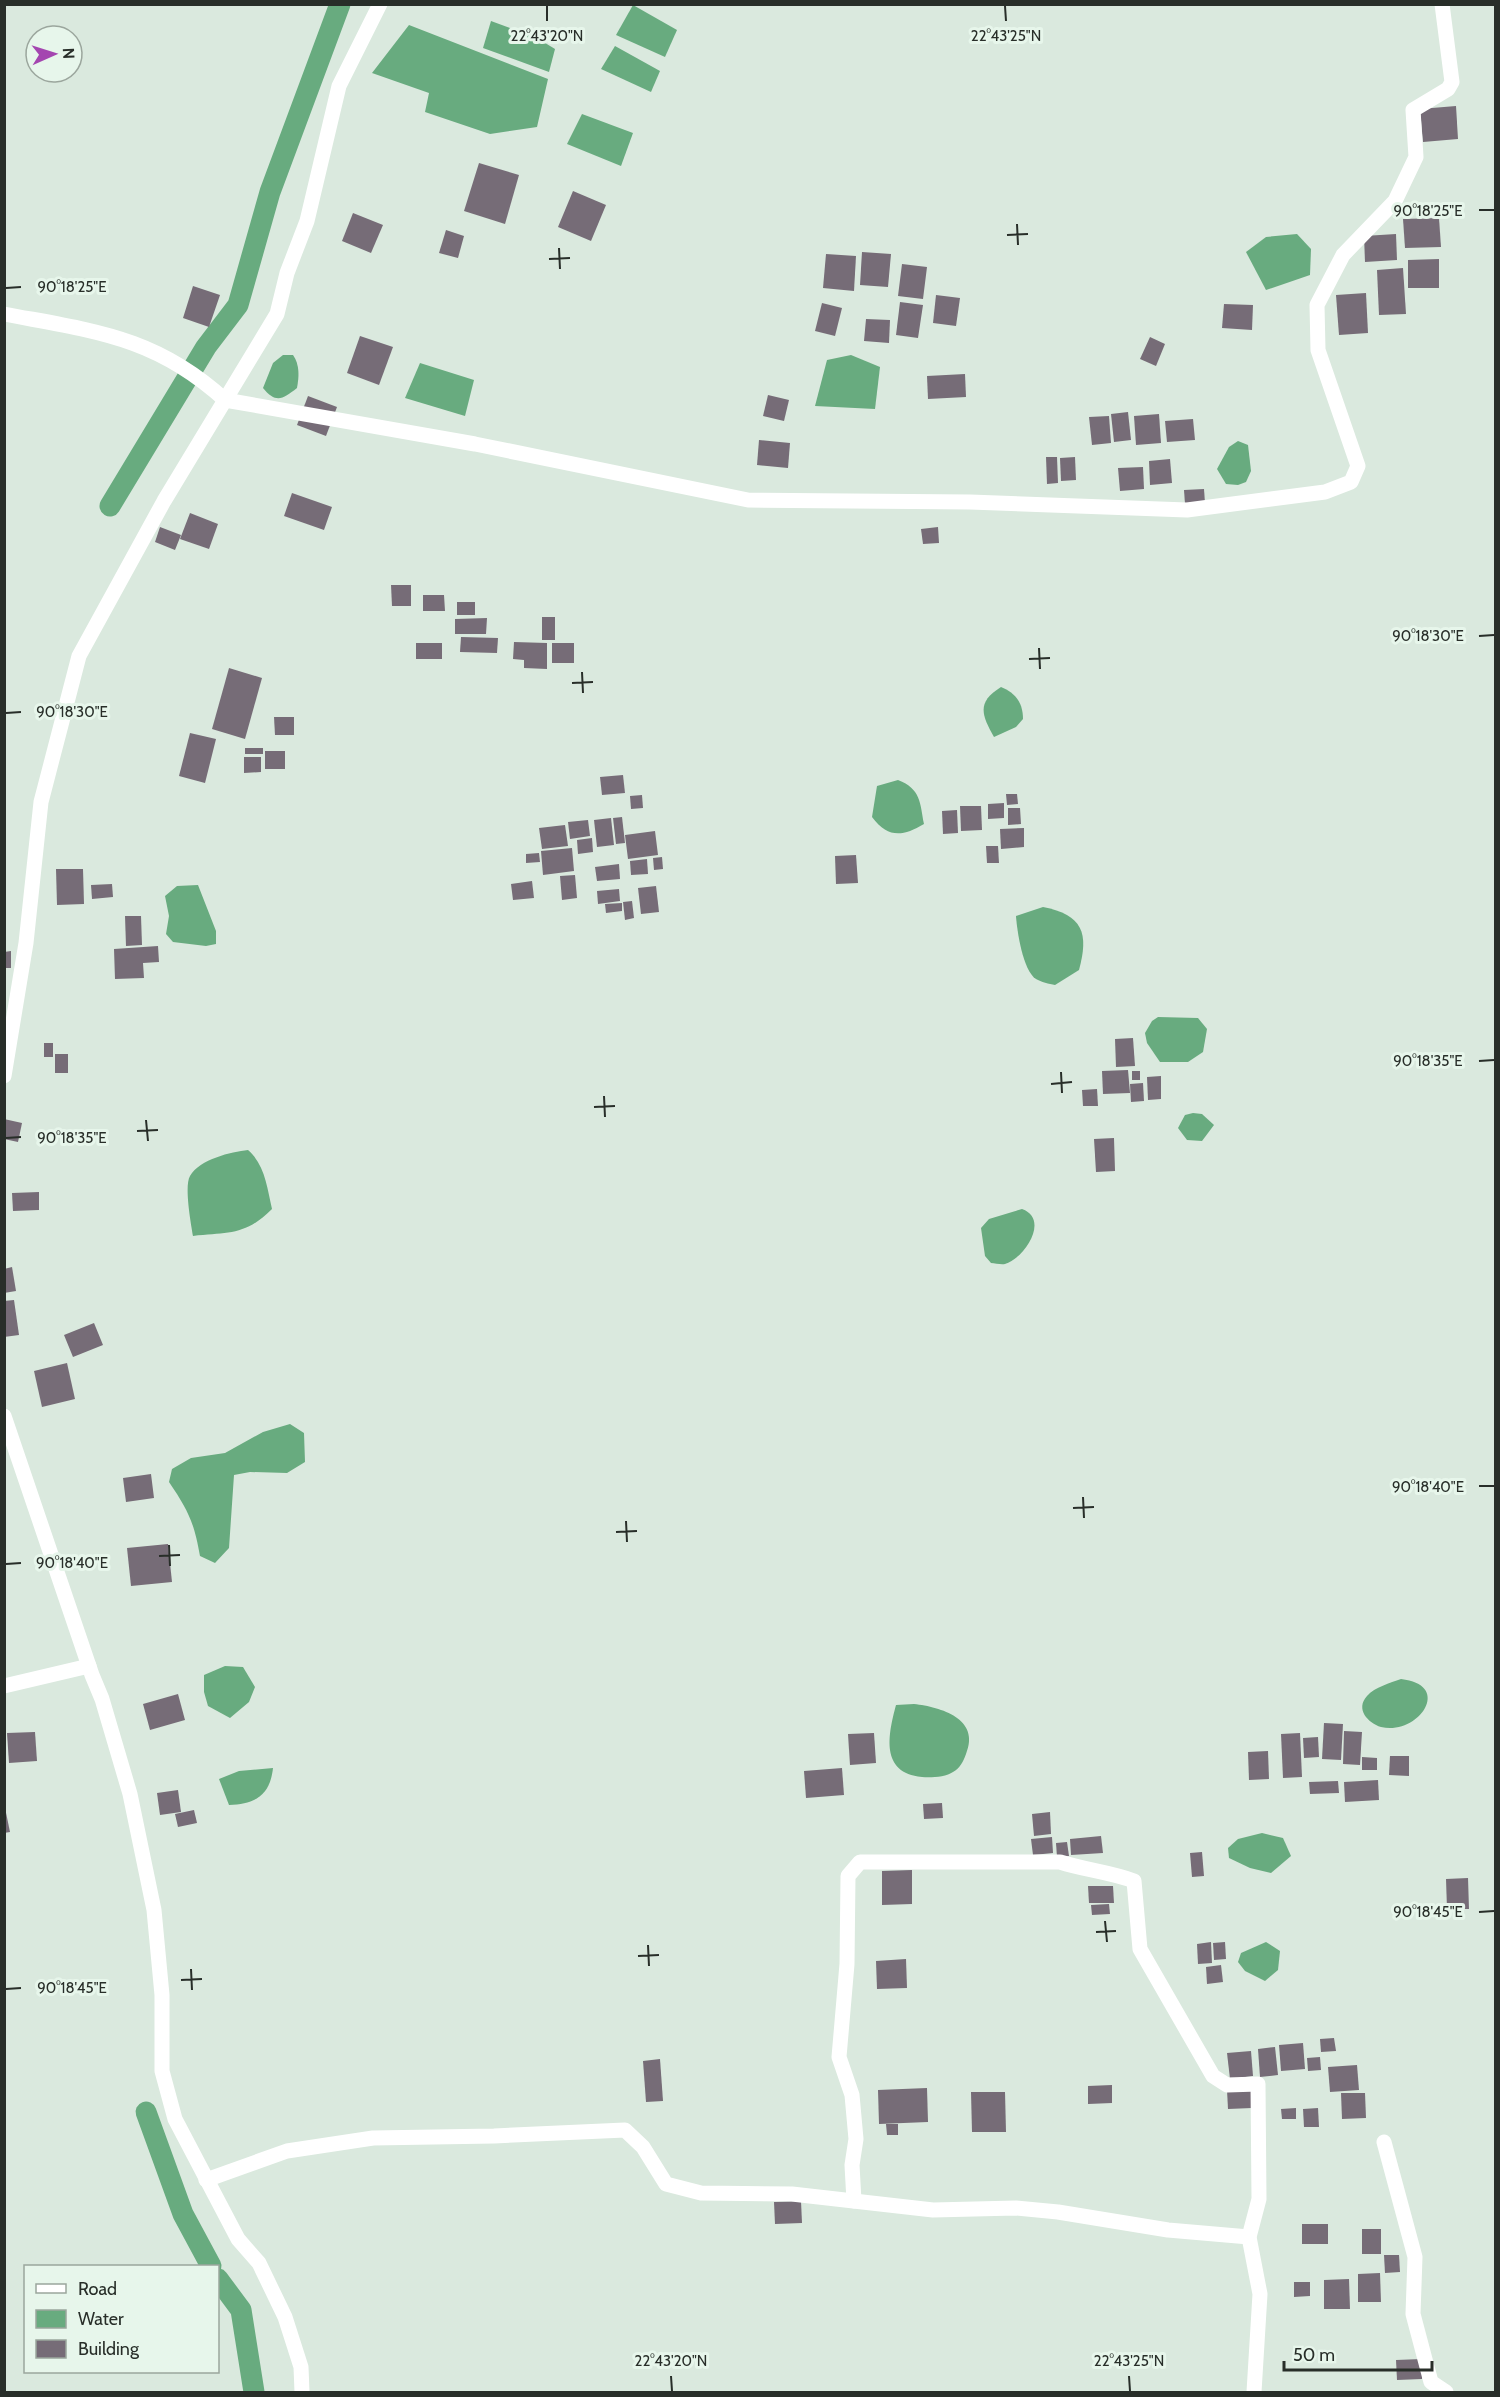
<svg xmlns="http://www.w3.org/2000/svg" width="1500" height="2397" viewBox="0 0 1500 2397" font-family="Cabin,sans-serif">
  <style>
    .water { fill: #68ab7f }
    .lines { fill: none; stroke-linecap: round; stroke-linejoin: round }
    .canal { stroke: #68ab7f; stroke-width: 21 }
    .building { fill: #766c77 }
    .street { stroke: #fff; stroke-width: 15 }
    .ticks { fill: none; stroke: #282e29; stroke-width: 2 }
    .ticks-label { font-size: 15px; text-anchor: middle; fill: #282e29; stroke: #e7f6eb; stroke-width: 6; stroke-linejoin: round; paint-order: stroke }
  </style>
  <rect width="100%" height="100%" fill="#dae9de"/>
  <g class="water">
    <path d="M633 5 677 30 665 57 616 35Z"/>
    <path d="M491 21 537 38 555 49 549 72 483 48Z"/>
    <path d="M409 25 548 79 537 127 490 134 425 112 429 93 372 73Z"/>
    <path d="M615 46 660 71 651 92 601 69Z"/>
    <path d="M582 114 633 133 621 166 567 144Z"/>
    <path d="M1297 234 1311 249 1310 275 1266 290 1246 252 1266 237Z"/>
    <path d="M283 355H293C300 365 299 377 297 388 283 399 276 404 263 388L273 363Z"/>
    <path d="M851 355 880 367 875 409 815 406 827 360Z"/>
    <path d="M420 363 474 380 465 416 405 398Z"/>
    <path d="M1238 441 1248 445 1251 471 1246 482 1238 485 1226 484 1217 469 1229 447Z"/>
    <path d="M1001 687C1016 693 1023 703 1023 719L1016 727 994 737C981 714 977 702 1001 687Z"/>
    <path d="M898 780C921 789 920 803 924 824 902 837 888 838 872 817L877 786Z"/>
    <path d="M198 885 216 931V944L206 946 173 942 166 934 169 916 165 896 177 886Z"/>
    <path d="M1043 907C1083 915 1089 933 1079 970L1055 985C1049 984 1041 982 1036 979 1023 971 1017 931 1016 916Z"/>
    <path d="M1158 1017 1198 1018 1207 1029 1203 1052 1188 1062H1160L1147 1043 1145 1033 1152 1021Z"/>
    <path d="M1193 1113 1202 1114 1214 1125 1202 1141 1187 1140 1178 1128 1185 1115Z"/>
    <path d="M248 1150C265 1165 267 1187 272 1209 245 1236 229 1232 193 1236 191 1224 184 1186 190 1176 200 1159 231 1152 248 1150Z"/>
    <path d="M1022 1209C1050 1219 1025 1258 1005 1264 1001 1265 995 1263 991 1263L985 1256 981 1228 989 1219Z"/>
    <path d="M290 1424 304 1433 305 1462 287 1473 250 1472 234 1475 229 1548 215 1563 200 1556C194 1522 188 1510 169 1482L172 1469 191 1458 225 1453 263 1432Z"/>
    <path d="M225 1666 243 1667 255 1687 249 1702 230 1718 208 1706 204 1692V1675Z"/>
    <path d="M1401 1679C1454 1685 1418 1736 1381 1727 1368 1723 1355 1709 1367 1696 1375 1687 1390 1683 1401 1679Z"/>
    <path d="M914 1704C941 1707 981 1719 966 1754 963 1762 960 1768 953 1772 946 1777 930 1778 922 1777 880 1773 888 1735 896 1705Z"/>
    <path d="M273 1768C270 1795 256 1804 229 1805L219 1779 239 1771Z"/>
    <path d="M1262 1833 1283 1838 1291 1856 1271 1873 1250 1868 1229 1858 1228 1848 1238 1839Z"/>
    <path d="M1266 1942 1280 1951 1278 1970 1265 1981 1245 1971 1238 1962 1241 1953Z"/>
  </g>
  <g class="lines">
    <g class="canal">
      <path d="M110 506 206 347 238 305 270 192 340 4"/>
      <path d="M146 2112 183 2214 211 2266"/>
      <path d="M218 2279 241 2310 254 2392"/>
    </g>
  </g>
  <g class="building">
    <path d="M1456 106 1458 139 1423 142 1420 109Z"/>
    <path d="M479 163 519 175 505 224 464 211Z"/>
    <path d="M573 191 606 205 591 241 558 227Z"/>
    <path d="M353 213 383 225 371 253 342 241Z"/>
    <path d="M1439 218 1441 247 1405 248 1403 219Z"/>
    <path d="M446 230 464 236 458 258 439 253Z"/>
    <path d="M1396 234 1397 260 1365 262 1364 236Z"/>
    <path d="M862 252 891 254 888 287 860 285Z"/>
    <path d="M826 254 856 256 854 291 823 288Z"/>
    <path d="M1439 259V288H1408V260Z"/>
    <path d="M902 264 927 267 923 299 898 296Z"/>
    <path d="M1403 268 1406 314 1379 315 1377 270Z"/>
    <path d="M193 286 220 295 209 327 183 318Z"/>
    <path d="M1366 293 1368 333 1339 335 1336 295Z"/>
    <path d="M936 295 960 298 956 326 933 323Z"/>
    <path d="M900 302 923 305 918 338 896 335Z"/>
    <path d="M822 303 842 308 835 336 815 331Z"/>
    <path d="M1224 304 1253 305 1252 330 1222 328Z"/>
    <path d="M866 319 890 320 889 343 864 341Z"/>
    <path d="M360 336 393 347 379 385 347 373Z"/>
    <path d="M1150 337 1165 344 1156 366 1140 359Z"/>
    <path d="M965 374 966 397 928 399 927 376Z"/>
    <path d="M768 395 789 400 784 421 763 416Z"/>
    <path d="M308 396 337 407 326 436 297 425Z"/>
    <path d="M1128 412 1131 440 1114 442 1111 414Z"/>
    <path d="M1159 414 1161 443 1136 445 1134 416Z"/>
    <path d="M1109 416 1111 443 1092 445 1089 417Z"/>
    <path d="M1193 419 1195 440 1167 442 1165 421Z"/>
    <path d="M759 440 790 443 788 468 757 465Z"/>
    <path d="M1046 457H1057L1058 483 1047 484Z"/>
    <path d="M1075 457 1076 480 1061 481 1060 458Z"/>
    <path d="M1170 459 1172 483 1150 485 1149 461Z"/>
    <path d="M1143 467 1144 489 1120 491 1118 468Z"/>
    <path d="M1204 489 1205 503 1185 504 1184 490Z"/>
    <path d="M292 493 332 507 324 530 284 516Z"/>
    <path d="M190 513 218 524 209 549 180 539Z"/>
    <path d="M160 527 181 535 175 550 155 542Z"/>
    <path d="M938 527 939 543 923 544 921 529Z"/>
    <path d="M391 585H411V606H392Z"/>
    <path d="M423 595H444L445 611H423Z"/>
    <rect x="457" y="602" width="18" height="13"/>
    <rect x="542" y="617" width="13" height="23"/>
    <path d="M487 618 486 634H455V619Z"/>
    <path d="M461 637 498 638 497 653 460 652Z"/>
    <path d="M514 642 547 643V669L524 668V660L513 659Z"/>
    <rect x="416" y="643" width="26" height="16"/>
    <rect x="552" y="643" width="22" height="20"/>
    <path d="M229 668 262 678 245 739 212 729Z"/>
    <path d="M274 717H294V735H275Z"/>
    <path d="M190 733 216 739 205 783 179 776Z"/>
    <rect x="245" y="748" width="18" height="6"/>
    <rect x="265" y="751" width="20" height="18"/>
    <path d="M244 757H261V772L244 773Z"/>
    <path d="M623 775 625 793 602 795 600 777Z"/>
    <path d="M1006 794H1017L1018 804 1007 805Z"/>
    <path d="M642 795 643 808 631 809 630 796Z"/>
    <path d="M1004 803V818L988 819V804Z"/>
    <path d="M960 806H981L982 830 961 831Z"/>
    <path d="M1008 808H1020L1021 824 1008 825Z"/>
    <path d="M957 810 958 833 943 834 942 811Z"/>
    <path d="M622 817 625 843 616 844 613 818Z"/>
    <path d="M611 818 614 845 597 847 594 820Z"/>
    <path d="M588 820 590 836 570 839 568 822Z"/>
    <path d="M565 825 568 846 542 849 539 828Z"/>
    <path d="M1024 828V847L1001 849 1000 829Z"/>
    <path d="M655 831 658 855 628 859 625 835Z"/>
    <path d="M592 838 593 852 578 854 577 840Z"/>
    <path d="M986 846H998L999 863H987Z"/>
    <path d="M572 848 574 871 543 875 541 851Z"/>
    <path d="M539 853 540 862 526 863V854Z"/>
    <path d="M856 855 858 883 836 884 835 856Z"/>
    <path d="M662 857 663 869 654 870 653 858Z"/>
    <path d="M647 859 648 874 631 875 630 861Z"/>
    <path d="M619 864 620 879 597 881 595 867Z"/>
    <path d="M56 869H83L84 904 57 905Z"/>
    <path d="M575 875 577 898 562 900 560 876Z"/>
    <path d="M532 881 534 898 513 900 511 884Z"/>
    <path d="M112 884 113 897 92 899 91 885Z"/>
    <path d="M656 886 659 912 641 914 638 888Z"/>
    <path d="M619 889 620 901 598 904 597 891Z"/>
    <path d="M632 901 634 918 625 920 623 902Z"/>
    <path d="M622 903V911L606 913 605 904Z"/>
    <path d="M125 916H141L142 945 126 946Z"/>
    <path d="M158 946 159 962 143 963 144 978 115 979 114 949Z"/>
    <path d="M11 951V968H4V952Z"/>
    <path d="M1133 1038 1135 1066 1116 1067 1115 1039Z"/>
    <rect x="44" y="1043" width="9" height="14"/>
    <rect x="55" y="1054" width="13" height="19"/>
    <path d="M1128 1070 1130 1093 1103 1094 1102 1071Z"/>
    <rect x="1132" y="1071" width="8" height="9"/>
    <path d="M1161 1076V1099L1148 1100 1147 1077Z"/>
    <path d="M1143 1083 1144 1101 1131 1102 1130 1084Z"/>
    <path d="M1097 1089 1098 1106H1083L1082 1090Z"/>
    <path d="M4 1119 22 1123 18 1142 4 1139Z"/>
    <path d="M1114 1138 1115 1171 1096 1172 1094 1139Z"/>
    <path d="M39 1192V1210L13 1211 12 1193Z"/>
    <path d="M12 1267 16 1291 4 1293V1269Z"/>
    <path d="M14 1300 19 1335 4 1337V1301Z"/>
    <path d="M94 1323 103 1345 73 1357 64 1335Z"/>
    <path d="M67 1363 75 1399 42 1407 34 1371Z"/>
    <path d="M151 1474 154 1498 126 1502 123 1478Z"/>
    <path d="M168 1544 172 1582 131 1586 127 1548Z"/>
    <path d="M178 1694 185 1720 150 1730 143 1704Z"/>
    <path d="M1324 1723 1343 1724 1341 1760 1322 1759Z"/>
    <path d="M1344 1731 1362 1732 1360 1765 1343 1764Z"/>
    <path d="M35 1732 37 1761 9 1763 7 1733Z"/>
    <path d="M874 1733 876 1763 850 1765 848 1734Z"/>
    <path d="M1300 1733 1302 1777 1283 1778 1281 1734Z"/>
    <path d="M1318 1737 1319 1757 1304 1758 1303 1738Z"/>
    <path d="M1268 1751 1269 1779 1249 1780 1248 1752Z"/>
    <path d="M1390 1756H1409V1776L1389 1775Z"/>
    <path d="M1362 1757 1377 1758V1770H1362Z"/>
    <path d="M842 1768 844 1795 806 1798 804 1771Z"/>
    <path d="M1378 1780 1379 1800 1345 1802 1344 1782Z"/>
    <path d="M1338 1781 1339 1793 1310 1794 1309 1782Z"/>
    <path d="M178 1790 181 1812 160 1815 157 1793Z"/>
    <path d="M4 1803 10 1832 4 1833Z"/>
    <path d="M942 1803 943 1818 924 1819 923 1804Z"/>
    <path d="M194 1810 197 1823 178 1827 175 1814Z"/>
    <path d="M1050 1812 1051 1834 1034 1836 1032 1814Z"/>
    <path d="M1101 1836 1103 1853 1071 1855 1070 1839Z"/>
    <path d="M1052 1837 1053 1853 1033 1855 1031 1839Z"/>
    <path d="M1067 1842 1069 1856 1057 1857 1056 1843Z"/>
    <path d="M1202 1852 1204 1876 1192 1877 1190 1853Z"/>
    <path d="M912 1870V1904L882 1905V1871Z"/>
    <path d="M1468 1878 1469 1909H1447L1446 1879Z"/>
    <path d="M1088 1886H1113L1114 1903H1089Z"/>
    <path d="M1109 1904 1110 1914 1092 1915 1091 1905Z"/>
    <path d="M1211 1942 1212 1963 1198 1964 1197 1944Z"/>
    <path d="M1225 1942 1226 1959 1214 1960 1213 1943Z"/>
    <path d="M906 1959 907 1988 877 1989 876 1961Z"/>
    <path d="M1221 1965 1223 1982 1207 1984 1206 1967Z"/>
    <path d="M1334 2038 1336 2051 1321 2052 1320 2039Z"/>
    <path d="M1303 2043 1305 2069 1281 2071 1279 2045Z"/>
    <path d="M1275 2047 1278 2075 1260 2077 1258 2049Z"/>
    <path d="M1251 2051 1253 2076 1230 2079 1227 2053Z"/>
    <path d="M1320 2057 1321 2070 1308 2071 1307 2058Z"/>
    <path d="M660 2059 663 2101 646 2102 643 2061Z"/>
    <path d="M1357 2065 1359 2090 1330 2092 1328 2067Z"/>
    <path d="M1112 2085V2103L1088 2104V2086Z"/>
    <path d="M927 2088 928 2122 879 2124 878 2090Z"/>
    <path d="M1251 2089 1252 2108 1228 2109 1227 2090Z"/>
    <path d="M971 2092H1005L1006 2132H972Z"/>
    <path d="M1341 2093H1365L1366 2118 1342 2119Z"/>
    <path d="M1296 2108V2119H1282L1281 2109Z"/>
    <path d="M1318 2108 1319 2127H1304L1303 2109Z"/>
    <path d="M886 2124H898V2135H887Z"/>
    <path d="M801 2201 802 2223 775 2224 774 2202Z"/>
    <rect x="1302" y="2224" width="26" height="20"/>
    <rect x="1362" y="2229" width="19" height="25"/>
    <path d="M1384 2255H1399L1400 2272 1385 2273Z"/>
    <path d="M1380 2273 1381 2302H1358V2274Z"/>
    <path d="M1349 2279 1350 2309H1324V2280Z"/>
    <path d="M1294 2282H1310V2296L1294 2297Z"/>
    <path d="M1422 2359V2379L1397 2380 1396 2360Z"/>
  </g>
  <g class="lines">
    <g class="street">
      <path d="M4 314C93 331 155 336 225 400L475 444 748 500 970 502 1187 510 1325 492 1351 482 1358 466 1318 350 1317 305 1343 255 1395 201 1416 157 1413 110 1448 89 1452 82 1442 4"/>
      <path d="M4 1076 26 943 41 802 79 656 164 501 277 314 287 273 307 221 339 86 380 4"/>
      <path d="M4 1416 92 1675 102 1699 130 1794 154 1910 162 1995V2071L175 2119 238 2239 259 2263 285 2317 301 2367 302 2392"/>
      <path d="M4 1686 89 1666"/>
      <path d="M1384 2142 1415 2257 1413 2314 1431 2382 1446 2392"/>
      <path d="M206 2180 287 2151 373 2138 494 2136 625 2130 643 2147 666 2184 701 2193 792 2194 933 2210 1016 2208 1058 2212 1168 2230 1249 2237"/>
      <path d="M854 2201 852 2165 856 2139 852 2095 839 2057 847 1964 848 1876 860 1862H1060C1085 1870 1110 1872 1134 1881L1140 1949 1213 2076 1227 2085 1258 2084 1259 2199 1249 2237 1260 2294 1254 2392"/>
    </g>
  </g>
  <path class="ticks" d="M547 6V21M1005 6 1006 21M1479 210H1494M1017 224 1018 245M1007 235 1028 234M559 248 560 269M549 259 570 258M6 288 21 287M1479 636 1494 635M1039 648 1040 669M1029 659 1050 658M582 672 583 693M572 683 593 682M6 713 21 712M1479 1061 1494 1060M1061 1072 1062 1093M1051 1084 1072 1082M604 1096 605 1117M594 1107 615 1106M146 1120 148 1141M137 1131 158 1130M6 1138 21 1137M1479 1486H1494M1083 1497 1084 1518M1073 1508 1094 1507M626 1521 627 1542M616 1532 637 1531M169 1545 170 1566M159 1556 180 1555M6 1564 21 1563M1479 1912 1494 1911M1105 1921 1107 1942M1096 1932 1116 1931M648 1945 649 1966M638 1956 659 1955M191 1969 192 1990M181 1980 202 1979M6 1989 21 1988M671 2376 672 2391M1129 2376 1130 2391"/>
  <g class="ticks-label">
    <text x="547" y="41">22°43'20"N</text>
    <text x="1006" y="41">22°43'25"N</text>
    <text x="1428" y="216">90°18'25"E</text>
    <text x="72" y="292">90°18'25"E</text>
    <text x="1428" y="641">90°18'30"E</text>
    <text x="72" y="717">90°18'30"E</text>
    <text x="1428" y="1066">90°18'35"E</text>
    <text x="72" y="1143">90°18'35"E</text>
    <text x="1428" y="1492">90°18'40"E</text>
    <text x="72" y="1568">90°18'40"E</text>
    <text x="1428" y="1917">90°18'45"E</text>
    <text x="72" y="1993">90°18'45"E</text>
    <text x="671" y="2366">22°43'20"N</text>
    <text x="1129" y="2366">22°43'25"N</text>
  </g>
  <rect width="1500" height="2397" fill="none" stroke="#282e29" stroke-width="12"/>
  <rect x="24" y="2265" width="195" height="108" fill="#e7f6eb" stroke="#9ba69d" stroke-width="1.5"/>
  <rect x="36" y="2284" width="30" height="9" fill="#ffffff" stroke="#9ba69d" stroke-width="1.5"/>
  <text x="78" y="2295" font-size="18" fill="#282e29">Road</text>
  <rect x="36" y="2310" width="30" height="18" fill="#68ab7f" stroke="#9ba69d" stroke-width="1.5"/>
  <text x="78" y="2325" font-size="18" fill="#282e29">Water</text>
  <rect x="36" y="2340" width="30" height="18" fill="#766c77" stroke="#9ba69d" stroke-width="1.5"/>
  <text x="78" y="2355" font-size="18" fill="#282e29">Building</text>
  <g transform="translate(54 54) rotate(87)"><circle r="28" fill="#e7f6eb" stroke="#9ba69d" stroke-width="1.5"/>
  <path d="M0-4.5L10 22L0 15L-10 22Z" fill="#a446b0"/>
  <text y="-9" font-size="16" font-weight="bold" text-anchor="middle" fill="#282e29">N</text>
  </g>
  <path d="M1284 2361v9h148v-9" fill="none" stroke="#282e29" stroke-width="3"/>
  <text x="1293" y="2361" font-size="18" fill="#282e29" stroke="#e7f6eb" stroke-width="4.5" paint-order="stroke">50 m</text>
</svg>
